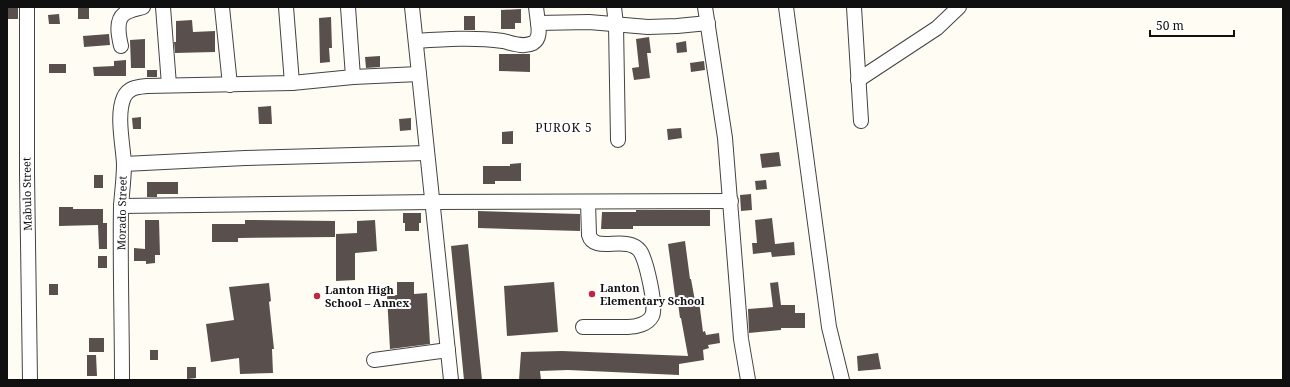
<svg xmlns="http://www.w3.org/2000/svg" width="1290" height="387" viewBox="0 0 1290 387" font-family="'Noto Serif',serif">
  <style>
    .building { fill: #59504d }
    .lines { fill: none; stroke-linecap: round; stroke-linejoin: round }
    .minor-casing { stroke: #434343; stroke-width: 16 }
    .minor { stroke: #fff; stroke-width: 14 }
    .poi-dot { fill: #c12840; stroke: #fff; stroke-width: 1.5 }
    .labels { text-anchor: middle; stroke-width: 4; stroke-linejoin: round; paint-order: stroke }
    .street-label { font-size: 11px; fill: #101010; stroke: #fff }
    .poi-label { font-size: 11px; font-weight: bold; fill: #101010; stroke: #fff; text-anchor: start }
    .neighbourhood-label { font-size: 12px; letter-spacing: 1px; fill: #101010; stroke: #fff }
  </style>
  <rect width="100%" height="100%" fill="#fffcf4"/>
  <g class="building">
    <rect x="7" y="7" width="11" height="12"/>
    <rect x="78" y="8" width="11" height="11"/>
    <path d="M521 9V23H515V29H501V10Z"/>
    <path d="M59 14 60 24H49L48 15Z"/>
    <rect x="464" y="16" width="11" height="14"/>
    <path d="M331 17 332 48H329L330 62 320 63 319 18Z"/>
    <path d="M192 20 193 32 215 31V52L175 53 174 42H176V21Z"/>
    <path d="M109 34 110 45 84 47 83 36Z"/>
    <path d="M649 37 651 53H647L650 78 634 80 632 68 639 67 636 39Z"/>
    <path d="M145 39V68H131L130 40Z"/>
    <path d="M686 41 687 52 677 53 676 43Z"/>
    <path d="M499 54H530V72L499 71Z"/>
    <path d="M380 56V67L366 68 365 57Z"/>
    <path d="M126 60V76H94L93 67 114 66V61Z"/>
    <path d="M704 61 705 70 691 72 690 63Z"/>
    <rect x="49" y="64" width="17" height="9"/>
    <rect x="147" y="70" width="10" height="7"/>
    <path d="M271 106 272 124H259L258 107Z"/>
    <path d="M141 117V129H133L132 118Z"/>
    <path d="M411 118V130L400 131 399 119Z"/>
    <path d="M681 128 682 138 668 140 667 129Z"/>
    <path d="M513 131V144H502V132Z"/>
    <path d="M779 152 781 166 762 168 760 154Z"/>
    <path d="M521 163V181H495V184H483V166H510V164Z"/>
    <rect x="94" y="175" width="9" height="13"/>
    <path d="M766 180 767 189 756 190 755 181Z"/>
    <path d="M147 182H178V194H157V197H147Z"/>
    <path d="M751 194 752 210 741 211 740 195Z"/>
    <path d="M59 207H73V209H103V223H107V249H99L98 225 59 226Z"/>
    <path d="M636 210H710V226H633V229H601L602 212H636Z"/>
    <path d="M478 211 580 214V231L478 228Z"/>
    <path d="M403 213H421V223H419V231H405V223H403Z"/>
    <path d="M772 218 775 244 794 242 795 255 772 257 771 252 753 254 752 243H757L755 220Z"/>
    <path d="M145 220H159L160 255H155V263L146 264V261H134V248L145 249Z"/>
    <path d="M245 220 335 221V237L238 238V242H212V224H245Z"/>
    <path d="M375 220 377 251 355 253V280L336 281V234L357 233V221Z"/>
    <path d="M685 241 690 279H691L695 301H699L703 332 705 331 706 335 719 333 720 343 708 345 709 348 703 350 704 360 679 364V375L568 370 540 371 541 380H519L521 352 562 351 688 356 681 318H680L678 303H676L668 244Z"/>
    <path d="M468 244 480 361 482 380H464L451 246Z"/>
    <rect x="98" y="256" width="9" height="12"/>
    <path d="M397 282H414V294L427 293 430 344 390 349 387 296 397 295Z"/>
    <path d="M554 282 558 332 507 336 504 286Z"/>
    <path d="M778 282 781 305H795V313H805V328H781V330L749 333 748 309 773 307 770 283Z"/>
    <path d="M269 283 271 301 269 302 274 349H272L273 373 240 374 239 358 211 362 206 324 234 320 229 287Z"/>
    <rect x="49" y="284" width="9" height="11"/>
    <rect x="89" y="338" width="15" height="14"/>
    <rect x="150" y="350" width="8" height="10"/>
    <path d="M878 353 881 369 858 371 857 356Z"/>
    <path d="M87 355H96L97 376H87Z"/>
    <path d="M187 367H196V378L187 379Z"/>
  </g>
  <g class="lines">
    <g class="minor-casing">
      <g id="minor">
        <path d="M27 7V174L30 380"/>
        <path d="M163 7 169 85"/>
        <path d="M222 7 230 85"/>
        <path d="M286 7 292 83"/>
        <path d="M348 7 353 77"/>
        <path d="M412 7 451 380"/>
        <path d="M536 7 538 23 589 22 648 27 677 26 708 23"/>
        <path d="M614 7 616 25 618 140"/>
        <path d="M705 7 725 138 741 339 748 380"/>
        <path d="M786 7 829 327 842 380"/>
        <path d="M854 7 861 121"/>
        <path d="M416 41C445 39 474 37 503 41 512 43 523 48 533 43 540 39 539 30 538 23"/>
        <path d="M121 46C119 37 115 21 124 14 129 10 137 9 143 7"/>
        <path d="M858 80 937 28 959 7"/>
        <path d="M124 164 245 158 427 153"/>
        <path d="M121 206 432 202 731 201"/>
        <path d="M583 327C598 327 613 327 628 327 636 327 648 324 652 316 657 306 646 260 640 251 627 234 594 254 589 235L588 202"/>
        <path d="M374 360 448 350"/>
        <path d="M122 380C122 322 120 264 121 206 122 192 124 178 124 164 123 144 116 115 124 97 129 87 138 87 147 86L292 83 353 77 419 74"/>
      </g>
    </g>
    <use href="#minor" class="minor"/>
  </g>
  <g class="poi-dot">
    <circle cx="592" cy="294" r="4"/>
    <circle cx="317" cy="296" r="4"/>
  </g>
  <g class="labels">
    <g class="street-label">
      <text transform="translate(27 194) rotate(-91)" y="4">Mabulo Street</text>
      <text transform="translate(122 213) rotate(-89)" y="4">Morado Street</text>
    </g>
    <g class="poi-label">
      <text x="600" y="292">Lanton<tspan x="600" dy="13">Elementary School</tspan></text>
      <text x="325" y="294">Lanton High<tspan x="325" dy="13">School – Annex</tspan></text>
    </g>
    <g class="neighbourhood-label">
      <text x="564" y="132">PUROK 5</text>
    </g>
  </g>
  <rect width="1290" height="387" fill="none" stroke="#101010" stroke-width="16"/>
  <path d="M1150 30v6h84v-6" fill="none" stroke="#101010" stroke-width="2"/>
  <text x="1156" y="30" font-size="12" fill="#101010" stroke="#ffffff" stroke-width="3" paint-order="stroke">50 m</text>
</svg>
